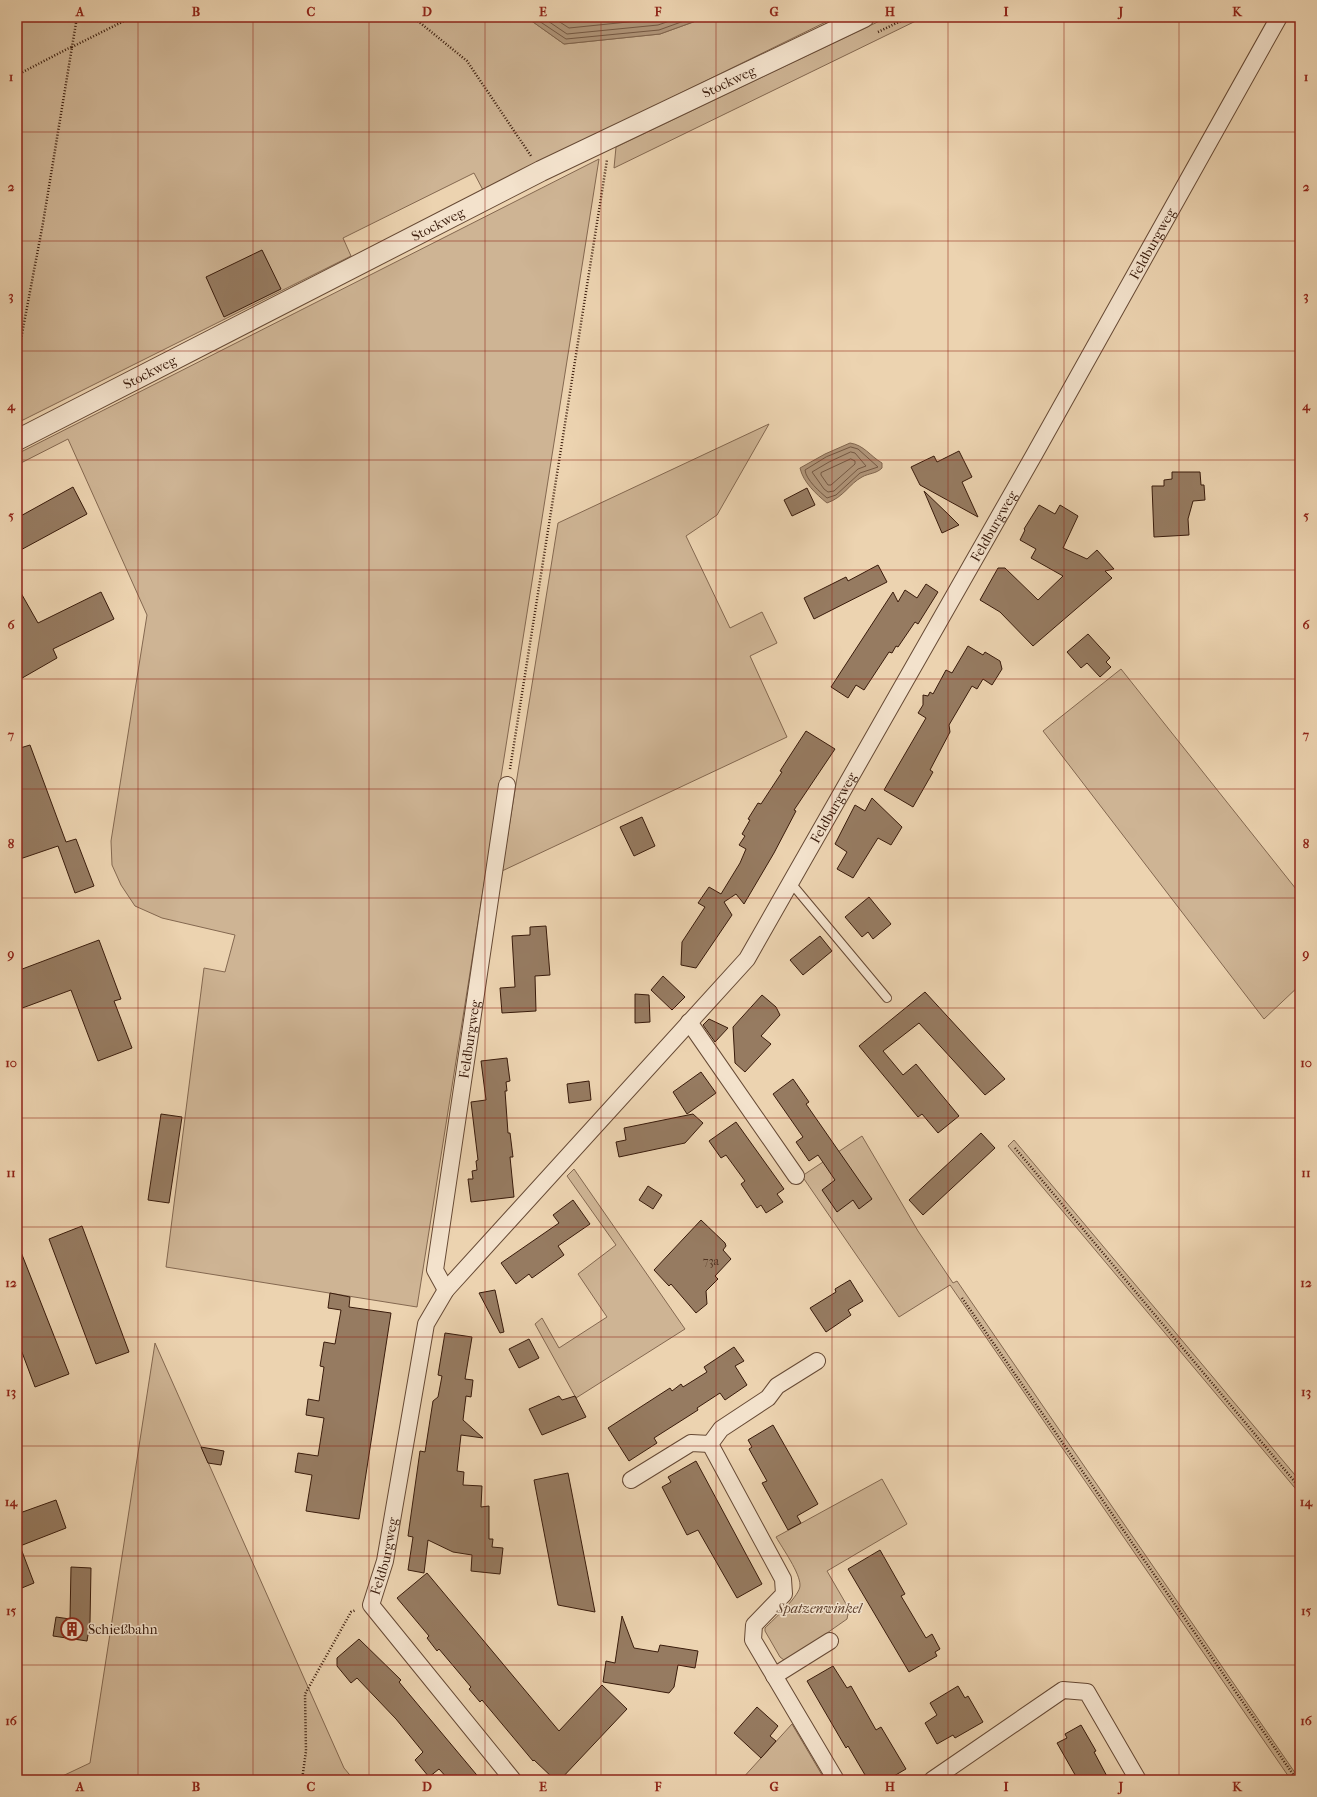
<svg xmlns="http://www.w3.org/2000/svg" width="1317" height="1797" viewBox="0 0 1317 1797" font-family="'IM FELL French Canon',serif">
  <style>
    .green { fill: #ceb494; stroke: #846850 }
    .water { fill: #af9478; stroke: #80644c }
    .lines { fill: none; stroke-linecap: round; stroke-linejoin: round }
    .shore { stroke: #745842; stroke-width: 1 }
    .building { fill: #967b61; stroke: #391b0b }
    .service-casing { stroke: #664934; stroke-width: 10 }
    .minor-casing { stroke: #664934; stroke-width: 18 }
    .tertiary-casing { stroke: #664934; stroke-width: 22 }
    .path { stroke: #391b0b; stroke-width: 2.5; stroke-dasharray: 1 2; stroke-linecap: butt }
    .service { stroke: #f3e2cc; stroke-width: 8 }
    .minor { stroke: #f3e2cc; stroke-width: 16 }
    .tertiary { stroke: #f3e2cc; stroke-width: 20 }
    .grid { fill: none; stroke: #8f2418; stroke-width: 1; stroke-opacity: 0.55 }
    .labels { text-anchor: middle; stroke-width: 3; stroke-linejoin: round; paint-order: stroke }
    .number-label { font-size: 12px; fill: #503320 }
    .street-label { font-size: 14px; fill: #391b0b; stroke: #f3e2cc }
    .park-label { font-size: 14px; font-style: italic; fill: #5e412d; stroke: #f3e2cc }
    .poi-label { font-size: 14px; fill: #391b0b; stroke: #f3e2cc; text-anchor: start }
    .neatline { fill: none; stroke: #8f2418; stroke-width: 1.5 }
    .grid-label { font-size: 13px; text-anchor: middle; font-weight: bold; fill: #8f2418 }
  </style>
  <rect width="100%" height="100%" fill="#ecd3b0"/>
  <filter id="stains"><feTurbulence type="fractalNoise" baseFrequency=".005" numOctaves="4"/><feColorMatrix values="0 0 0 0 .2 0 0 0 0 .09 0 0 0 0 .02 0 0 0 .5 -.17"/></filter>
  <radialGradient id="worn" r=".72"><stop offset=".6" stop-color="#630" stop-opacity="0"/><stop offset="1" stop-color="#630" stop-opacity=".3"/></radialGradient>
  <g class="green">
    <path d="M17 17H526L564 44 660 34 707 17H836L483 190 474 173 343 238 351 256 17 423Z"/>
    <path d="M888 17H924L614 168 616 147Z"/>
    <path d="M599 159 417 1307 166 1267 204 968 225 972 235 935 162 918 135 906 121 885 112 865 111 841 147 615 68 439 17 465V454Z"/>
    <path d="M769 424 717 515 686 536 730 628 762 612 777 643 750 656 787 737 502 871 558 523Z"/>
    <path d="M1121 669 1300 894V985L1264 1019 1043 731Z"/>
    <path d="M862 1136 918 1231 953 1283 957 1281 1300 1780H1291L950 1285 899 1317 802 1176Z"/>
    <path d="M1014 1140 1300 1481V1494L1008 1146Z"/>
    <path d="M574 1169 685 1329 576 1398 535 1324 542 1318 559 1348 607 1317 578 1274 616 1245 567 1176Z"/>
    <path d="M155 1343 344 1768 354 1780H54L90 1763Z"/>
    <path d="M882 1479 907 1524 827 1571 849 1609 847 1619 790 1659 784 1660 780 1657 765 1631V1628C773 1620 801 1595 800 1585 800 1573 783 1549 776 1537Z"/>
    <path d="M792 1724 825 1780H741Z"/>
  </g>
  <g class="water">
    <path d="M526 17H707L660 34 564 44Z"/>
    <path d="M850 443C864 445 870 456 882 463V468C876 474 869 473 862 477 849 484 844 497 827 503 816 494 803 482 800 468L825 454Z"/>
  </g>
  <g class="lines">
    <g class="shore">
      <path d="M533 17 566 39 659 30 695 17"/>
      <path d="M542 17 567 34 658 25 681 17"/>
      <path d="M552 17 569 28 657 19 663 17"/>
      <path d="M851 447 858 449 878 467 860 473 836 495 827 498C820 492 806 480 805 470L826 457Z"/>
      <path d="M851 452 855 453 866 466 858 469 834 491 828 492 824 489 812 472 829 462Z"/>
      <path d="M851 459 855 461V464L831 485H828L821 475V473Z"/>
    </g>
  </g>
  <g class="building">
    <path d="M262 250 281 289 224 317 206 277Z"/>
    <path d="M959 451 972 477 962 482 978 517 920 485 911 467 934 456 937 462Z"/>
    <path d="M1172 472H1200L1201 485H1204L1205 500 1193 501 1188 519 1189 535 1154 537 1152 486H1164V480L1172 479Z"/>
    <path d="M73 487 87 514 17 552V518Z"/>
    <path d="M807 488 815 505 792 516 784 500Z"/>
    <path d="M924 491 949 515 959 525 942 533Z"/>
    <path d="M1039 505 1055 514 1060 505 1078 516 1063 548 1087 559 1097 550 1114 569 1105 571 1112 578 1033 646 1000 612 980 600 998 568H1005L1038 600 1063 576 1031 558 1036 549 1020 540 1025 530 1024 529Z"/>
    <path d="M878 565 887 582 814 619 804 598 846 577 848 581Z"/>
    <path d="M926 584 938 592 918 624 915 622 898 647 896 646 892 653 889 652 864 690 856 685 848 698 831 687 893 592 898 602 905 590 917 598Z"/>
    <path d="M17 586 38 623 101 592 114 619 53 649 57 658 17 681Z"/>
    <path d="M1088 634 1110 658 1106 662 1111 667 1100 677 1087 663 1081 668 1067 652Z"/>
    <path d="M968 646 983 655 985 652 1000 661 1002 669 992 685 983 679 977 689 972 686 949 725 950 732 930 770 933 772 913 807 884 790 926 718 918 713 923 705V695L928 696 930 692 933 694 946 670 952 673Z"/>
    <path d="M806 731 835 749 794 810 796 811 774 853 744 904 736 894 724 902 732 915 696 968 681 965 682 942 705 907 698 903 709 887 721 894 740 863 746 849 739 845 745 836 742 834 750 820 748 819 758 803 761 804 782 772 780 771Z"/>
    <path d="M30 745 66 842 76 839 94 886 75 893 58 846 17 860V749Z"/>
    <path d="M872 798 902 827 891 845 878 838 853 878 837 869 847 852 835 844 855 805 865 811Z"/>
    <path d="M642 817 655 846 634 856 620 827Z"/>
    <path d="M869 897 891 924 873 939 868 932 862 937 845 917Z"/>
    <path d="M546 926 550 975 535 976 536 1011 502 1013 500 988 515 987 512 936 530 935V927Z"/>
    <path d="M820 936 832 951 803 975 790 960Z"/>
    <path d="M99 940 121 999 114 1001 132 1048 98 1061 71 990 17 1010V971Z"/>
    <path d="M663 976 685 997 672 1010 651 990Z"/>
    <path d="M925 992 1005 1079 985 1095 919 1023 883 1051 903 1075 916 1064 959 1116 938 1133 922 1114 918 1117 859 1046Z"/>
    <path d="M635 994 649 995 650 1022 635 1023Z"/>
    <path d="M762 995 776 1007 780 1015 761 1036 771 1044 745 1072 735 1063 733 1027Z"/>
    <path d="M709 1019 728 1028 715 1042 703 1025Z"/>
    <path d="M507 1058 510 1081 506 1082 507 1091H505L508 1133H510L513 1157H510L514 1197 471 1202 468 1179H473L472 1171 477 1170 476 1161 478 1160 471 1102 486 1100 481 1061Z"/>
    <path d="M701 1072 716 1093 687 1114 673 1092Z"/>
    <path d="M793 1079 809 1102 806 1104 872 1199 859 1209 853 1200 837 1212 822 1190 835 1180 818 1155 809 1161 796 1142 803 1137 773 1094Z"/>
    <path d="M589 1081 591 1100 569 1103 567 1084Z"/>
    <path d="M161 1114 182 1117 169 1203 148 1200Z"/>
    <path d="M693 1114 703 1123 685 1143 619 1157 616 1142 626 1140 624 1128Z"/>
    <path d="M736 1122 784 1189 777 1194 783 1202 766 1213 761 1205 757 1208 741 1184 745 1181 726 1155 721 1158 709 1141Z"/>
    <path d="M981 1133 995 1148 923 1215 909 1200Z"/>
    <path d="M648 1186 662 1195 653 1209 639 1200Z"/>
    <path d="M573 1200 590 1224 558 1246 564 1255 532 1278 529 1274 516 1284 501 1263 559 1223 553 1215Z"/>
    <path d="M701 1220 725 1243 726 1246 723 1250 731 1259 715 1276 718 1279 706 1291 707 1304 696 1313 671 1284 669 1286 654 1270Z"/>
    <path d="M82 1226 129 1352 96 1364 49 1239Z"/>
    <path d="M17 1242 69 1374 35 1387 17 1339Z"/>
    <path d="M850 1280 863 1301 848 1310 851 1315 826 1332 810 1308 836 1292 835 1289Z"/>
    <path d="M495 1290 504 1332 500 1333 479 1293Z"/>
    <path d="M330 1293 350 1297 349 1307 391 1313 359 1519 306 1511 312 1475 295 1472 298 1453 318 1456 324 1418 306 1415 308 1399 319 1401 324 1367 320 1366 324 1342 335 1344 341 1310 328 1308Z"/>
    <path d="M445 1333 472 1337 465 1379 473 1380 471 1397 466 1396 463 1420 483 1438 461 1435 457 1471 464 1472 463 1485 482 1486 481 1507 489 1506V1539H493L492 1547 503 1548 500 1574 471 1571 472 1555 453 1552 428 1540 424 1573 408 1570 413 1537 408 1536 420 1451 425 1452 433 1401 438 1397 442 1376 438 1375Z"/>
    <path d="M529 1339 539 1358 519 1368 509 1349Z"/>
    <path d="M734 1347 744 1361 735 1366 747 1385 725 1400 720 1393 697 1408 698 1410 654 1438 657 1443 629 1461 608 1428 670 1388 672 1391 681 1384 683 1387 707 1372 704 1367Z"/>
    <path d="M559 1396 562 1400 575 1396 586 1417 542 1435 529 1409Z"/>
    <path d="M773 1425 818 1504 797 1516 801 1523 788 1530 762 1483 767 1481 749 1449 752 1447 748 1440Z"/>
    <path d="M201 1447 224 1451 221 1465 208 1463Z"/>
    <path d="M696 1461 762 1584 737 1598 698 1530 687 1535 662 1487 671 1482 668 1477Z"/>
    <path d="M568 1473 595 1612 558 1605 534 1480Z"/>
    <path d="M56 1500 66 1528 20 1546 34 1583 17 1590V1514Z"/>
    <path d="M880 1550 905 1594 901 1596 926 1638 932 1634 940 1649 935 1652 937 1656 909 1672 848 1569Z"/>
    <path d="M71 1567 91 1568 90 1622 87 1641 53 1636 56 1617 70 1619Z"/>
    <path d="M427 1573 559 1731 602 1685 627 1709 560 1780H555L534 1760 533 1761 482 1700 480 1702 469 1689 471 1687 439 1649 437 1651 427 1638 429 1636 397 1598Z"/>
    <path d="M622 1616 634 1648 658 1652 660 1645 698 1651 695 1668 678 1665 674 1687 669 1693 603 1682 606 1661 615 1663Z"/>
    <path d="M359 1639 401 1680 399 1682 481 1780H449L439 1769 429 1777 415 1760 423 1752 396 1719 357 1678 351 1683 337 1666V1658Z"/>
    <path d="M833 1666 847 1688 851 1686 876 1730 881 1727 906 1769 887 1780H868L848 1746 846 1748 807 1681Z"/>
    <path d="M958 1686 965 1698 968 1696 983 1722 955 1738 953 1735 937 1744 925 1723 937 1715 930 1703Z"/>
    <path d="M757 1707 778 1726 770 1736 776 1741 761 1758 734 1733Z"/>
    <path d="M1081 1725 1096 1751 1094 1752 1109 1780H1078L1057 1743 1067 1738 1065 1734Z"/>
  </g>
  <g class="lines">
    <g class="service-casing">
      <path id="service" d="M791 883 887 998"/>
    </g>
    <g class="minor-casing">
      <g id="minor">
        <path d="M689 1022 796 1176"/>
        <path id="s1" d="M446 1290 435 1270 507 785"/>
        <path d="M817 1361 777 1386 768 1398 721 1429 710 1444 783 1579 784 1594 754 1625 753 1640 836 1780"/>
        <path d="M631 1480 691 1443 710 1444"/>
        <path d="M774 1676 830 1641"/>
        <path id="s2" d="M513 1780 371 1605 385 1561 426 1324 446 1290 747 959 1034 455 1279 17"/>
        <path d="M932 1780 1063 1690 1087 1692 1138 1780"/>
      </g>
    </g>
    <g class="tertiary-casing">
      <g id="tertiary">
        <path id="s3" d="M17 440 541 171 864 17"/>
      </g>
    </g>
    <g class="path">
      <path d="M77 17 72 47 132 17"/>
      <path d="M413 17 467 61 531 156"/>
      <path d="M878 32 909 17"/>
      <path d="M17 75 71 47"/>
      <path d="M17 360 43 223 72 47"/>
      <path d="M510 769 607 160"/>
      <path d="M1015 1148 1300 1488"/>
      <path d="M962 1298 1297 1780"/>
      <path d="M302 1780 306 1751 305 1694 351 1612 356 1610"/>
    </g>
    <use href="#service" class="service"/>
    <use href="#minor" class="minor"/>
    <use href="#tertiary" class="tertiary"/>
  </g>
  <path class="grid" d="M138 17V1780M253 17V1780M369 17V1780M485 17V1780M601 17V1780M716 17V1780M832 17V1780M948 17V1780M1064 17V1780M1179 17V1780M17 132H1300M17 241H1300M17 351H1300M17 460H1300M17 570H1300M17 679H1300M17 789H1300M17 898H1300M17 1008H1300M17 1118H1300M17 1227H1300M17 1337H1300M17 1446H1300M17 1556H1300M17 1665H1300"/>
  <defs>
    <g id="building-ring" transform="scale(1.15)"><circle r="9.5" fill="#f3e2cc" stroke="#8f2418" stroke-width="1.5"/><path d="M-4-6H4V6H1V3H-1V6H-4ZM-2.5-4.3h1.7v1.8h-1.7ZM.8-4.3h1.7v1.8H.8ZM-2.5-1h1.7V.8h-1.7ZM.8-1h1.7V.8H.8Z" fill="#8f2418"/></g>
  </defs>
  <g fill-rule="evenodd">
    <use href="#building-ring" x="72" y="1629"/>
  </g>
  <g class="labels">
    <g class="number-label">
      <text x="711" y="1265">73a</text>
    </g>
    <g class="street-label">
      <text dy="5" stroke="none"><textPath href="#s3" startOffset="797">Stockweg</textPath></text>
      <text dy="5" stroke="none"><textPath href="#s3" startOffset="473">Stockweg</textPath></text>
      <text dy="5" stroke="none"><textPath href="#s2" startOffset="1821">Feldburgweg</textPath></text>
      <text dy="5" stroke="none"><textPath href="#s3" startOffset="149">Stockweg</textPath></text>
      <text dy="5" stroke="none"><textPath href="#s2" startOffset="1497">Feldburgweg</textPath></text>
      <text dy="5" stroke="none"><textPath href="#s2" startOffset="1173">Feldburgweg</textPath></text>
      <text dy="5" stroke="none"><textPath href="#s1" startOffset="256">Feldburgweg</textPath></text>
      <text dy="5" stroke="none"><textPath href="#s2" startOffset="276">Feldburgweg</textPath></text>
    </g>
    <g class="park-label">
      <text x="819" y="1613">Spatzenwinkel</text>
    </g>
    <g class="poi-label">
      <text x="88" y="1634">Schießbahn</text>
    </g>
  </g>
  <rect width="1317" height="1797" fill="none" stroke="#ecd3b0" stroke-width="44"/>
  <rect x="22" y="22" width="1273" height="1753" class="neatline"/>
  <g class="grid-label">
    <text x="80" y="16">A</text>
    <text x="196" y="16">B</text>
    <text x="311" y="16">C</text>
    <text x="427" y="16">D</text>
    <text x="543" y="16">E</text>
    <text x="658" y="16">F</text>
    <text x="774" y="16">G</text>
    <text x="890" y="16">H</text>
    <text x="1006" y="16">I</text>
    <text x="1121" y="16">J</text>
    <text x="1237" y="16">K</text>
    <text x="11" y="81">1</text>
    <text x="1306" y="81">1</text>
    <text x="11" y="191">2</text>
    <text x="1306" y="191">2</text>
    <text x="11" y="300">3</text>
    <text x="1306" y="300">3</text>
    <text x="11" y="410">4</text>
    <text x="1306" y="410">4</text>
    <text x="11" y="520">5</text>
    <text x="1306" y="520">5</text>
    <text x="11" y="629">6</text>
    <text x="1306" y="629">6</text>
    <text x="11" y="739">7</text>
    <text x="1306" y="739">7</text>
    <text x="11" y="848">8</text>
    <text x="1306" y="848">8</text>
    <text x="11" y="958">9</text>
    <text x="1306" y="958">9</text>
    <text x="11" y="1067">10</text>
    <text x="1306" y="1067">10</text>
    <text x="11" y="1177">11</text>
    <text x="1306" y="1177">11</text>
    <text x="11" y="1287">12</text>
    <text x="1306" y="1287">12</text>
    <text x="11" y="1396">13</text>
    <text x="1306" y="1396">13</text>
    <text x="11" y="1506">14</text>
    <text x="1306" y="1506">14</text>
    <text x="11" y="1615">15</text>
    <text x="1306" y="1615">15</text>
    <text x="11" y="1725">16</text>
    <text x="1306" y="1725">16</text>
    <text x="80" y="1791">A</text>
    <text x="196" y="1791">B</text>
    <text x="311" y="1791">C</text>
    <text x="427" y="1791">D</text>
    <text x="543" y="1791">E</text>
    <text x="658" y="1791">F</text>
    <text x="774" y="1791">G</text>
    <text x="890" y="1791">H</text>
    <text x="1006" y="1791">I</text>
    <text x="1121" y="1791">J</text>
    <text x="1237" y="1791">K</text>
  </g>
  <rect width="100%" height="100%" filter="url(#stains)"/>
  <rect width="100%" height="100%" fill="url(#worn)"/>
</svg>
